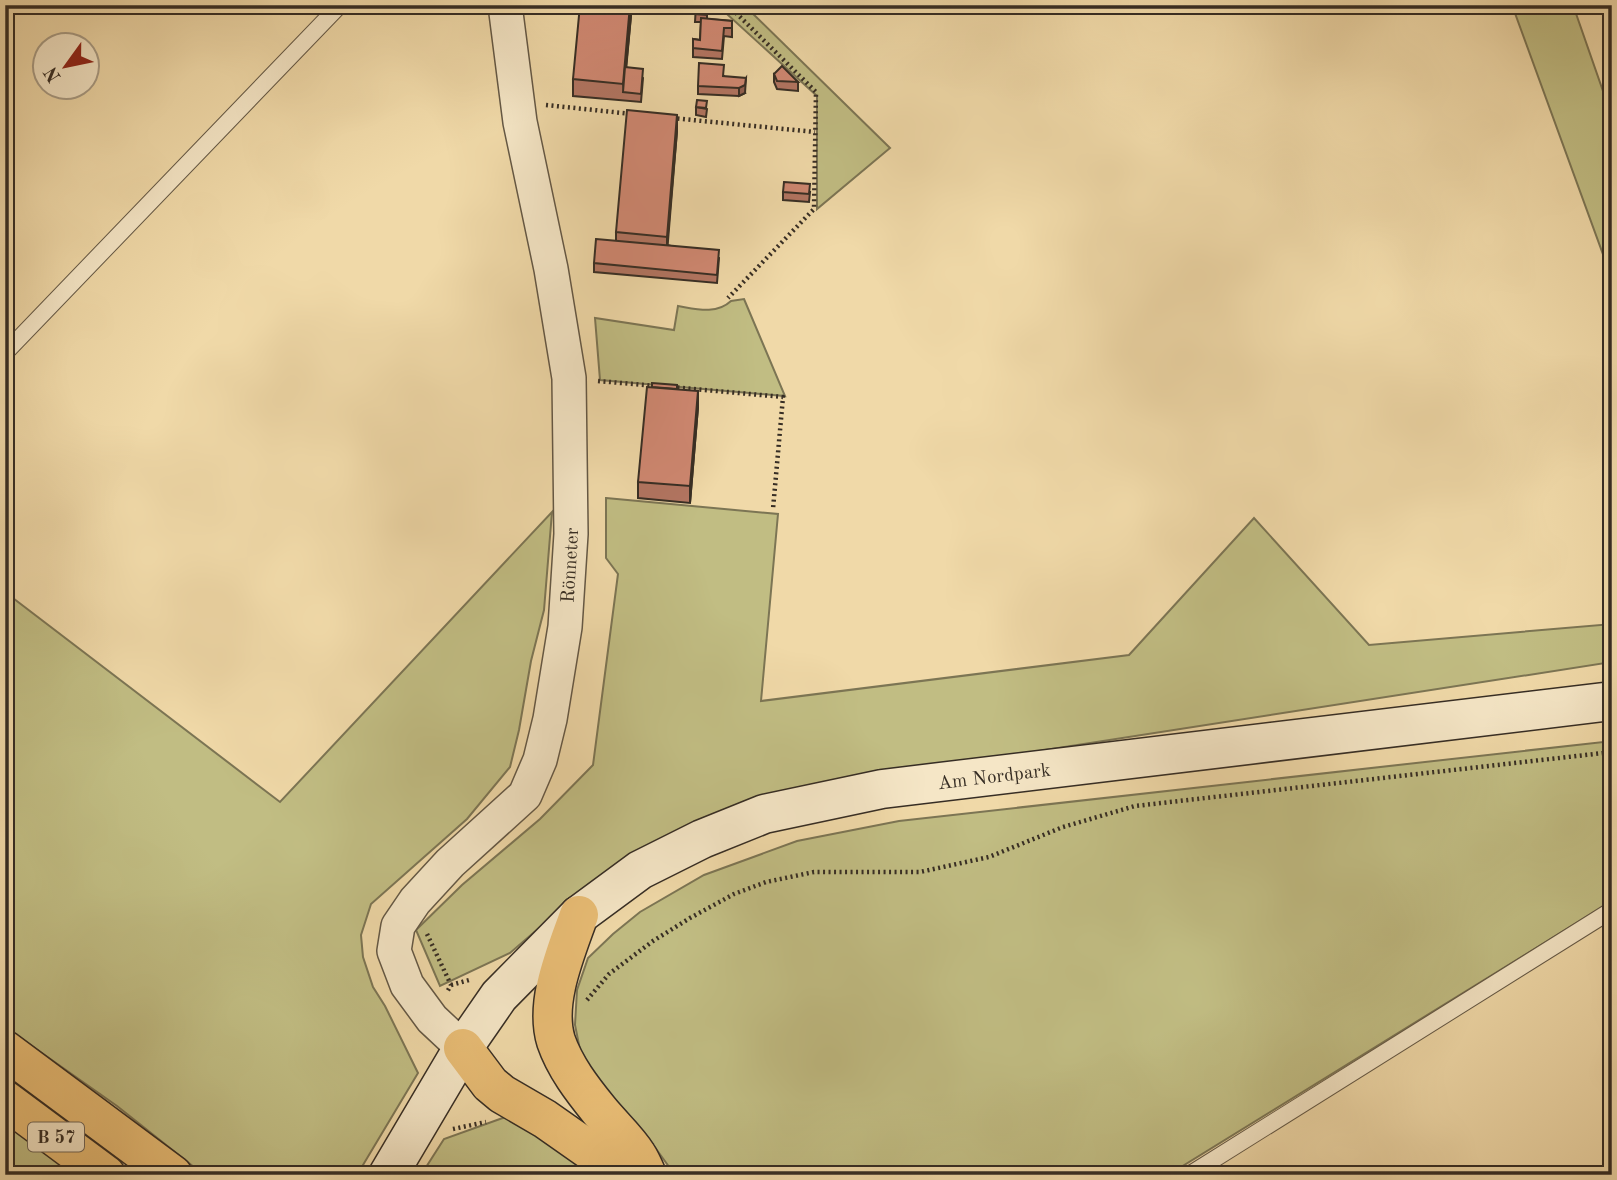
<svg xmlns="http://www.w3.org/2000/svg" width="1617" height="1180" viewBox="0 0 1617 1180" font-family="'Old Standard TT',serif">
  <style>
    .green { fill: #c1bd83; stroke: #7c7554; stroke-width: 2 }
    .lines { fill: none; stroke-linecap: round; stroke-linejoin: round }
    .lane-casing { stroke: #645845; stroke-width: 18 }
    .street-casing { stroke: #645845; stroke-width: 36 }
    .secondary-casing { stroke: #362d24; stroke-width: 41 }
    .highway-casing { stroke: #362d24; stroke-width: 41 }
    .path { stroke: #362d24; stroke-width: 4.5; stroke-dasharray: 2 3.5; stroke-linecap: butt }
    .lane { stroke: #f5e6c6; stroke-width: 16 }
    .street { stroke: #f5e6c6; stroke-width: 33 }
    .secondary { stroke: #f5e6c6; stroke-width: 38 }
    .highway { stroke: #e8bc74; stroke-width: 38 }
    .wall { fill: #b37562; stroke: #362d24; stroke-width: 2 }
    .shaded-wall { fill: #925f50; stroke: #362d24; stroke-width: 2 }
    .building { fill: #d08872; stroke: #362d24; stroke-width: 2 }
    .labels { text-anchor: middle; stroke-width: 7; stroke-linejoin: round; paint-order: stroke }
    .shield { fill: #f5e6c6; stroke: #6f6455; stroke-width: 2 }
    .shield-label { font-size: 18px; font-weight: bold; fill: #362d24 }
    .street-label { font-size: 19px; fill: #362d24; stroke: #f5e6c6 }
  </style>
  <rect width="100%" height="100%" fill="#f0d9a8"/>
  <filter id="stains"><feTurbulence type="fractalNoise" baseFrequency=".00286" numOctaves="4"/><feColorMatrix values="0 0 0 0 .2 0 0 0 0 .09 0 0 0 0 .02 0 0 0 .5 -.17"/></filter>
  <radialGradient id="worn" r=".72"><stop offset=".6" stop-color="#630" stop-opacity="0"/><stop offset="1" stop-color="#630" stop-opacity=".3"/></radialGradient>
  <g class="green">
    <path d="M717 5H744L890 148 817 209V96Z"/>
    <path d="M1512 5H1573L1612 117V279Z"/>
    <path d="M744 299 785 396 600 380 595 318 674 330 678 306C696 309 716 315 731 301Z"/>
    <path d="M606 498 778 514 761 701 1129 655 1254 518 1369 645 1612 624V662L897 773 595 880 510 953 440 986 416 930 462 885 540 819 593 765 618 574 606 558Z"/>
    <path d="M552 512 544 610 531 661 519 730 510 767 467 819 371 904 361 935 363 957 373 987 385 1006 418 1073 357 1175H204L117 1106 5 1027V592L280 802Z"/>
    <path d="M1612 741V901L1168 1175H675L656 1149 592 1077 580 1050 575 1025 577 990 588 958 613 934 640 912 704 875 797 841 899 821Z"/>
    <path d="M511 1115 596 1175H421L444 1139Z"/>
    <path d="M5 1116 83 1175H5Z"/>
  </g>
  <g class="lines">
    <g class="lane-casing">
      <g id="lane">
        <path d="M5 353 340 5"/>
        <path d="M1189 1175 1612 910"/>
      </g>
    </g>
    <g class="street-casing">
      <g id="street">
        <path id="s1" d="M463 1048 432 1019 407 985 394 951 398 926 415 901 450 863 525 795 540 760 550 719 565 627 571 534 569 378 551 269 520 122 505 5"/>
      </g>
    </g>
    <g class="secondary-casing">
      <g id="secondary">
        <path id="s2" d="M388 1175 463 1048 499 996 579 915 640 870 702 839 764 814 882 789 1612 701"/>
      </g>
    </g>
    <g class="highway-casing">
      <g id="highway">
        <path d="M579 915C566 952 544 1002 556 1041 565 1067 582 1089 599 1110 611 1125 627 1139 637 1155 641 1161 644 1168 647 1175"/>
        <path d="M463 1048 490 1084 502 1094 545 1119 592 1152 610 1175"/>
        <path d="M5 1050 173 1175"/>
        <path d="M5 1100 106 1175"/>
      </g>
    </g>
    <g class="path">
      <path d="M728 5 816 92 814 209 728 298"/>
      <path d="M546 105 632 114"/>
      <path d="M672 118 815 132"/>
      <path d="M598 381 656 386"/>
      <path d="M672 387 783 397 773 509"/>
      <path d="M427 934 451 985 447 992"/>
      <path d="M451 985 469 980"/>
      <path d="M587 1000 609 974 653 941 690 918 734 894 766 882 814 872H920L989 857 1063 827 1135 806 1612 752"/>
      <path d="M453 1129 486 1122"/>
    </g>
    <use href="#lane" class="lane"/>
    <use href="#street" class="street"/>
    <use href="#secondary" class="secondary"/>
    <use href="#highway" class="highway"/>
  </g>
  <g class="wall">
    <path d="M632 5 626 67 643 78 641 102 573 96V79Z"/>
    <path d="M696 5H707V19L732 21V37L724 36 722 59 693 57V39L700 40 701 22H695Z"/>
    <path d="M774 74 798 82V91L777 89 774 82Z"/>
    <path d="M724 76 745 93 739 96 698 94V86Z"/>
    <path d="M696 107 707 109 706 117 696 115Z"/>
    <path d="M677 131 667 245 719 258 717 283 594 272V263L616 241V232Z"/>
    <path d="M783 192H810L809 202 783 200Z"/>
    <path d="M677 389 698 407 690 503 638 498V482Z"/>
  </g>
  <g class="shaded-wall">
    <path d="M630 5H632L624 92 623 84Z"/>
    <path d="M746 78 745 93 739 96V88Z"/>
    <path d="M677 115V131L667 253V237Z"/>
    <path d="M698 391V407L690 503V486Z"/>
  </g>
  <g class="building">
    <path d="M580 5H630L623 84 573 79Z"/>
    <path d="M696 5H707V15L695 14Z"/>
    <path d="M701 18 732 21V28H724L722 51 693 48V39L700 40Z"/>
    <path d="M699 63 724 65 723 76 746 78 745 85 739 88 698 86Z"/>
    <path d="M782 66 798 82 777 81 774 74Z"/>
    <path d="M625 67 643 69 641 94 623 92Z"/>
    <path d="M697 100 707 101 706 108 696 107Z"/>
    <path d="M627 110 677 115 667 237 616 232Z"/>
    <path d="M784 182 810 184 809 194 783 192Z"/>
    <path d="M596 239 719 250 717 275 594 263Z"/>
    <path d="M652 383 677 385V389L652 387Z"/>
    <path d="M647 387 698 391 690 486 638 482Z"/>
  </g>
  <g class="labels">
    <rect class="shield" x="28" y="1122.5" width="56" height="29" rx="5"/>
    <g class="shield-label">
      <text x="56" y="1143">B 57</text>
    </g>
    <g class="street-label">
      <text dy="7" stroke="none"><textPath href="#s1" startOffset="565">Rönneter</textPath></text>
      <text dy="7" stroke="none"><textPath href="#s2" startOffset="770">Am Nordpark</textPath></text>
    </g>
  </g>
  <rect width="1617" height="1180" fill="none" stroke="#f0d9a8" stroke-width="28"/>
  <rect x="7" y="7" width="1603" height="1166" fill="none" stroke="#362d24" stroke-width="3.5"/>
  <rect x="14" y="14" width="1589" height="1152" fill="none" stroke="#362d24" stroke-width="2"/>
  <g transform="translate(66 66) rotate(237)"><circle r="33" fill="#f5e6c6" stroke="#a99c85" stroke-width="2"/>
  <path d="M0-5L12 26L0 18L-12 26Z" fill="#8f2418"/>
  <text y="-10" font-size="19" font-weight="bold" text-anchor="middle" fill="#362d24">N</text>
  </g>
  <rect width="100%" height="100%" filter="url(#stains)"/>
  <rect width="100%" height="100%" fill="url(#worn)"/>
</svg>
